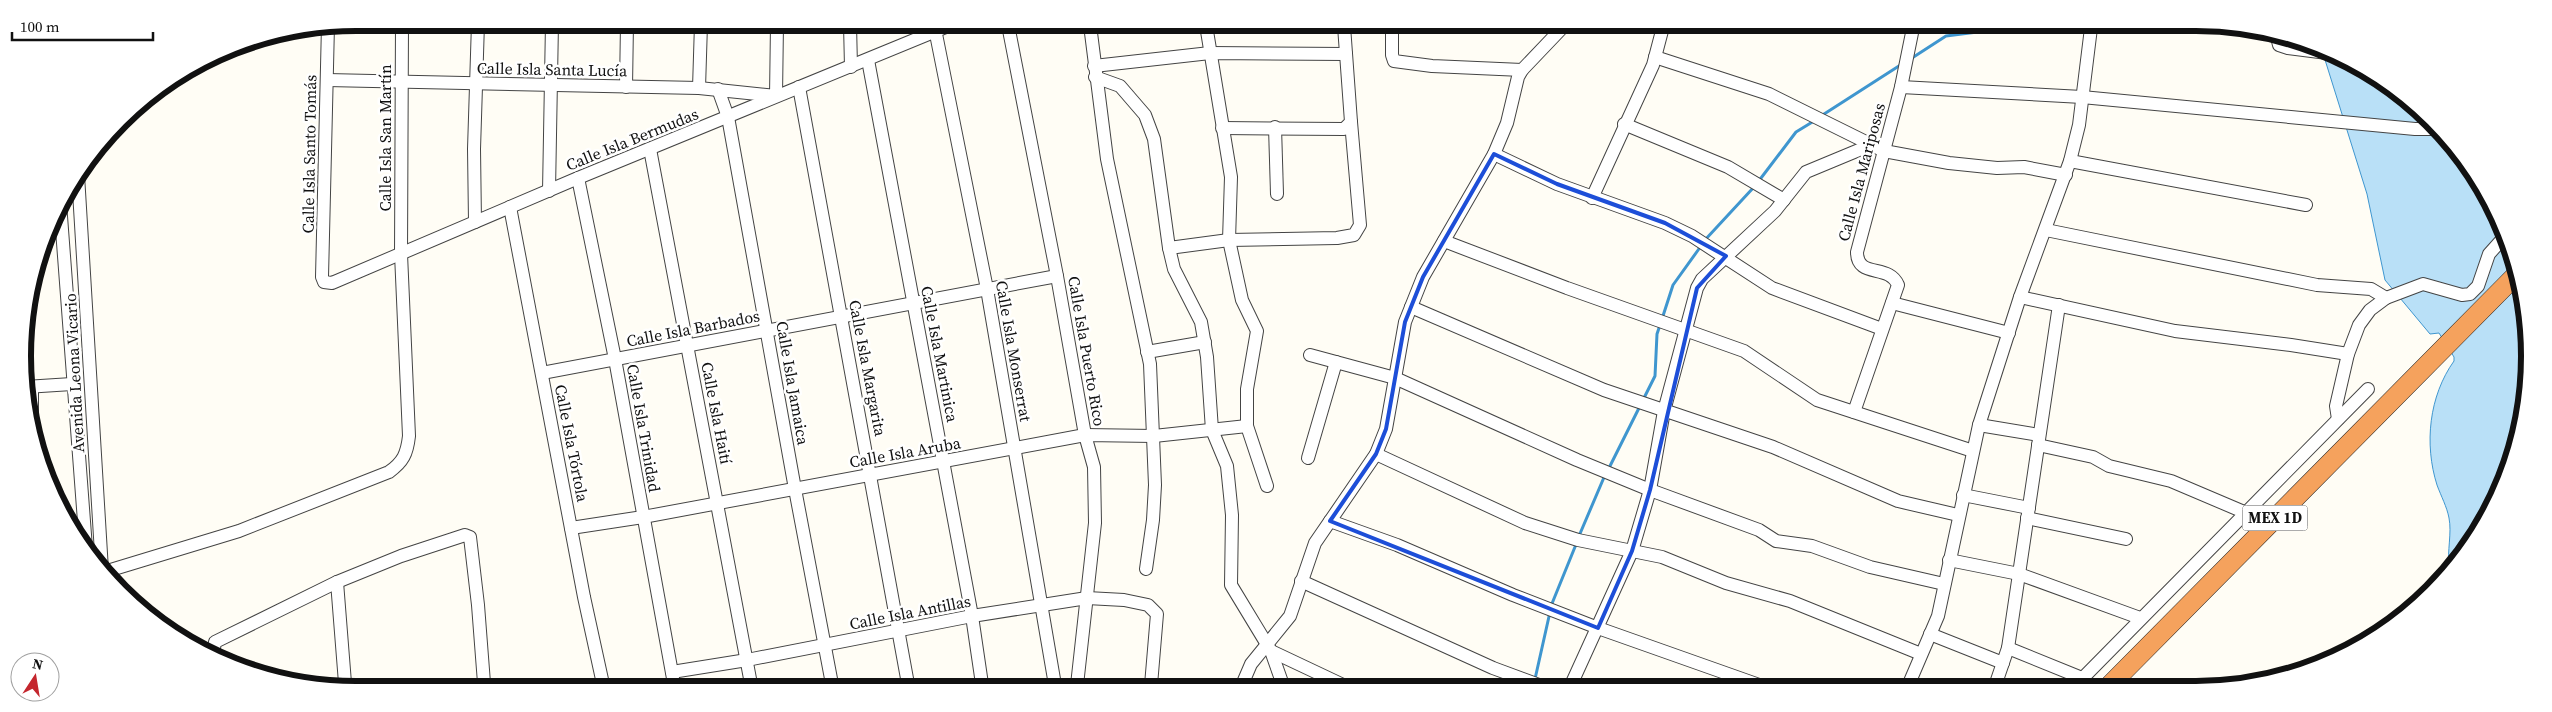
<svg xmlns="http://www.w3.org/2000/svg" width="2552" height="712" viewBox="0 0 2552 712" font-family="'Source Serif 4',serif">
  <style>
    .water { fill: #b9e0f7; stroke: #3f96cf }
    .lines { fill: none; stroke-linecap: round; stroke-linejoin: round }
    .stream { stroke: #3f96cf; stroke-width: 3 }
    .minor-casing { stroke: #444; stroke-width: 14 }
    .highway-casing { stroke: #222; stroke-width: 20 }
    .minor { stroke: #fff; stroke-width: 12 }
    .highway { stroke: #f5a25d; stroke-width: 19 }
    .marked { fill: none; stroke: #1d4ed8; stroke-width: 4; stroke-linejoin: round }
    .labels { text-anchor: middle; stroke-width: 5; stroke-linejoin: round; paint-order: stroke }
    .shield { fill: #fff; stroke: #585858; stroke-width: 1 }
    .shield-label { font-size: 15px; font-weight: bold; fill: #111 }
    .street-label { font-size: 16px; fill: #111; stroke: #fff }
    .rim { fill: none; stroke: #111; stroke-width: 6 }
  </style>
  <rect width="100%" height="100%" fill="#fffdf5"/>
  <path class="water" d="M2321 47C2333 51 2344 59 2355 64 2481 132 2549 279 2523 420 2520 440 2504 483 2495 502 2487 522 2463 549 2449 567 2447 551 2452 533 2449 518 2447 507 2441 496 2437 485 2424 444 2429 396 2454 361V357L2439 333 2430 334 2385 280 2367 194Z"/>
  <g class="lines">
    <g class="stream">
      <path d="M1912 58 1946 36 2009 28"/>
      <path d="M1821 116 1902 64"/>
      <path d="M1758 182 1796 132 1814 121"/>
      <path d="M1704 241 1754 187"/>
      <path d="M1662 319 1673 285 1701 246"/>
      <path d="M1643 400 1655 376 1657 334 1660 325"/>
      <path d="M1608 470 1640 406"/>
      <path d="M1579 536 1605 475"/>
      <path d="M1551 606 1577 542"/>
      <path d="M1535 679 1550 612"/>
    </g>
    <g class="minor-casing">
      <g id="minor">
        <path d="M850 24 851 67"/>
        <path d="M934 24 987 289 1055 685"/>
        <path d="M328 25 322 277 324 282 332 283 578 178 953 24"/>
        <path d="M1008 25 1057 276 1085 435 1094 467 1095 523 1077 685"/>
        <path d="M1090 25 1107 159 1150 364 1155 485 1153 520 1146 569"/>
        <path d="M1206 25 1231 177 1229 240 1242 300 1257 331 1247 389V426L1267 486"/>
        <path d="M1392 26V55L1394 61 1432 66 1522 70"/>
        <path d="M2276 33 2279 45 2288 48 2335 54"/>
        <path d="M1655 57 1769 94 1884 151 1949 163 1997 168 2024 167 2066 175"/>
        <path d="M868 60 972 616 982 684"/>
        <path d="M1094 66 1210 53 1346 54"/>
        <path d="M1095 77 1120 86 1145 115 1154 139 1169 248 1174 269 1201 322 1207 357 1212 430 1227 466 1232 515 1231 585 1271 651 1283 685"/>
        <path d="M327 80 699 88 776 96 777 24"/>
        <path d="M626 87 627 23"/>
        <path d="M799 87 908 684"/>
        <path d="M1901 87 2082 97 2415 129H2439"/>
        <path d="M699 88 701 24"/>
        <path d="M718 89 728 117 795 489 832 684"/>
        <path d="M1624 124 1728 167 1784 200"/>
        <path d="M1275 127 1277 194"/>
        <path d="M1222 128 1344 129 1351 122 1344 26"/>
        <path d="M650 149 751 684"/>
        <path d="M1494 154 1557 184 1665 223 1692 236 1772 288 1882 329"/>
        <path d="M2070 161 2306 205"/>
        <path d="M78 175 102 570"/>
        <path d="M578 178 615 359 674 684"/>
        <path d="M549 191 552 23"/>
        <path d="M1592 198 1653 65 1663 27"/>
        <path d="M60 203 86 548"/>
        <path d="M510 207 584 597 603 684"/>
        <path d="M475 222 474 149 478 23"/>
        <path d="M2046 230 2317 285 2371 289 2386 298"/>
        <path d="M1444 241 1567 288 1744 351 1817 400 1973 451"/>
        <path d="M1169 248 1229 240 1337 238 1354 235 1360 225 1351 122"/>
        <path d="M2020 297 2175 331 2291 345 2348 354"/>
        <path d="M1892 303 2009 333"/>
        <path d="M1411 307 1604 390 1773 447 1898 501 1958 515"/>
        <path d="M1147 352 1205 342"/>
        <path d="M1310 355 1395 378 1577 460 1650 490 1759 530 1776 541 1812 546 1870 567 1944 584"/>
        <path d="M542 373 1057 276"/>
        <path d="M25 387 72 384"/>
        <path d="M1854 412 1898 285C1889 263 1857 279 1857 252L1901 87 1913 28"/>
        <path d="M2338 419 2336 406 2348 354 2359 325 2370 310 2386 298 2423 284 2462 295 2470 294 2478 286 2489 254 2506 235"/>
        <path d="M1979 425 2039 435"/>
        <path d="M32 427V387"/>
        <path d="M2038 445 2093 457 2109 466 2171 481 2244 512"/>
        <path d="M1376 454 1525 523 1578 540 1662 557 1726 583 1790 601 1921 654"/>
        <path d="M1308 458 1336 362"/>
        <path d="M1963 495 2029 508"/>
        <path d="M2027 518 2126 539"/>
        <path d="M1330 521 1397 545 1513 595 1598 628 1762 686"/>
        <path d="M571 528 643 517 1085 435 1154 436 1247 426"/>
        <path d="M1949 560 2019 574 2140 618"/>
        <path d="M104 572 239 531 389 472C403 462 407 454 409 436L401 254 402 23"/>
        <path d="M1301 581 1493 668 1539 685"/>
        <path d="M337 582 345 683"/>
        <path d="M1930 634 2003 663"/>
        <path d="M2008 648 2082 678"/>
        <path d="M1271 651 1343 685"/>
        <path d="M213 654 215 642 337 582 401 556 465 535 470 537 478 605 484 683"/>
        <path d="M672 672 747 660 972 616 1087 598 1124 600 1148 605 1157 614 1151 685"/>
        <path d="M1242 685 1251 664 1290 616 1315 543 1376 454 1386 429 1405 322 1423 277 1494 154 1507 123 1518 77 1522 70 1563 27"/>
        <path d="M1571 685 1632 551 1650 490 1664 411 1697 288 1702 279 1775 211 1806 172 1871 145"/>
        <path d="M1908 686 1938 616 1979 425 2020 297 2070 161 2079 125 2091 28"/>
        <path d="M1995 686 2008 648 2059 305"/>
        <path d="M2075 686 2368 389"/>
      </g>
    </g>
    <g class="highway-casing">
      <path id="highway" d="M2109 686 2518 273"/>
    </g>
    <use href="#minor" class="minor"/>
    <use href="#highway" class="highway"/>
  </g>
  <path class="marked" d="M1494 154 1557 184 1665 223 1726 256 1697 288 1650 490 1632 551 1598 628 1330 521 1376 454 1386 429 1405 322 1423 277Z"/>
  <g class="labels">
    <rect class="shield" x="2242.5" y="505.5" width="65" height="25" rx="4"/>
    <g class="shield-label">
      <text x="2275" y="523">MEX 1D</text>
    </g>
    <g class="street-label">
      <text transform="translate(552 69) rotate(1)" y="6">Calle Isla Santa Lucía</text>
      <text transform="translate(385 138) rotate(-90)" y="6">Calle Isla San Martín</text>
      <text transform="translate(632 139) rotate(-22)" y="6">Calle Isla Bermudas</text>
      <text transform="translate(309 154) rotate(-89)" y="6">Calle Isla Santo Tomás</text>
      <text transform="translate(1861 172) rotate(-75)" y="6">Calle Isla Mariposas</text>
      <text transform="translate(693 328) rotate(-11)" y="6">Calle Isla Barbados</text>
      <text transform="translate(1014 351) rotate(80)" y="6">Calle Isla Monserrat</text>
      <text transform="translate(1087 351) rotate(80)" y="6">Calle Isla Puerto Rico</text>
      <text transform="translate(940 354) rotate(79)" y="6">Calle Isla Martinica</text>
      <text transform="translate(868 368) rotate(79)" y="6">Calle Isla Margarita</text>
      <text transform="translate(74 373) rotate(-93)" y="6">Avenida Leona Vicario</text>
      <text transform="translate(793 383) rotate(80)" y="6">Calle Isla Jamaica</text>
      <text transform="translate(717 413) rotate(79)" y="6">Calle Isla Haití</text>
      <text transform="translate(644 428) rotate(80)" y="6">Calle Isla Trinidad</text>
      <text transform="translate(572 443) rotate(79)" y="6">Calle Isla Tórtola</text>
      <text transform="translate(905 452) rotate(-10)" y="6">Calle Isla Aruba</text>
      <text transform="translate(910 612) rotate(-11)" y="6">Calle Isla Antillas</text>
    </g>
  </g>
  <path d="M0 0H2552V712H0ZM356 31H2196A325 325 0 0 1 2521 356V356A325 325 0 0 1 2196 681H356A325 325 0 0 1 31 356V356A325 325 0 0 1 356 31Z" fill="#fff" fill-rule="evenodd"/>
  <path class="rim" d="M356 31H2196A325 325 0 0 1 2521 356V356A325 325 0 0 1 2196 681H356A325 325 0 0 1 31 356V356A325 325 0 0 1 356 31Z"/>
  <g transform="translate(35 677) rotate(12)"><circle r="24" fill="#ffffff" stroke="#a0a0a0"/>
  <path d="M0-4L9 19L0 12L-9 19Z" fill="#c4262e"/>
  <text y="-8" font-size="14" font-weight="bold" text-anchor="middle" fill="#111111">N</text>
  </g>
  <path d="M12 32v8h141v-8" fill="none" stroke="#111111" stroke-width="2.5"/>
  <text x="20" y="32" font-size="15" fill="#111111" stroke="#ffffff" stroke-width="4" paint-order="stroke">100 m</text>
</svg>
